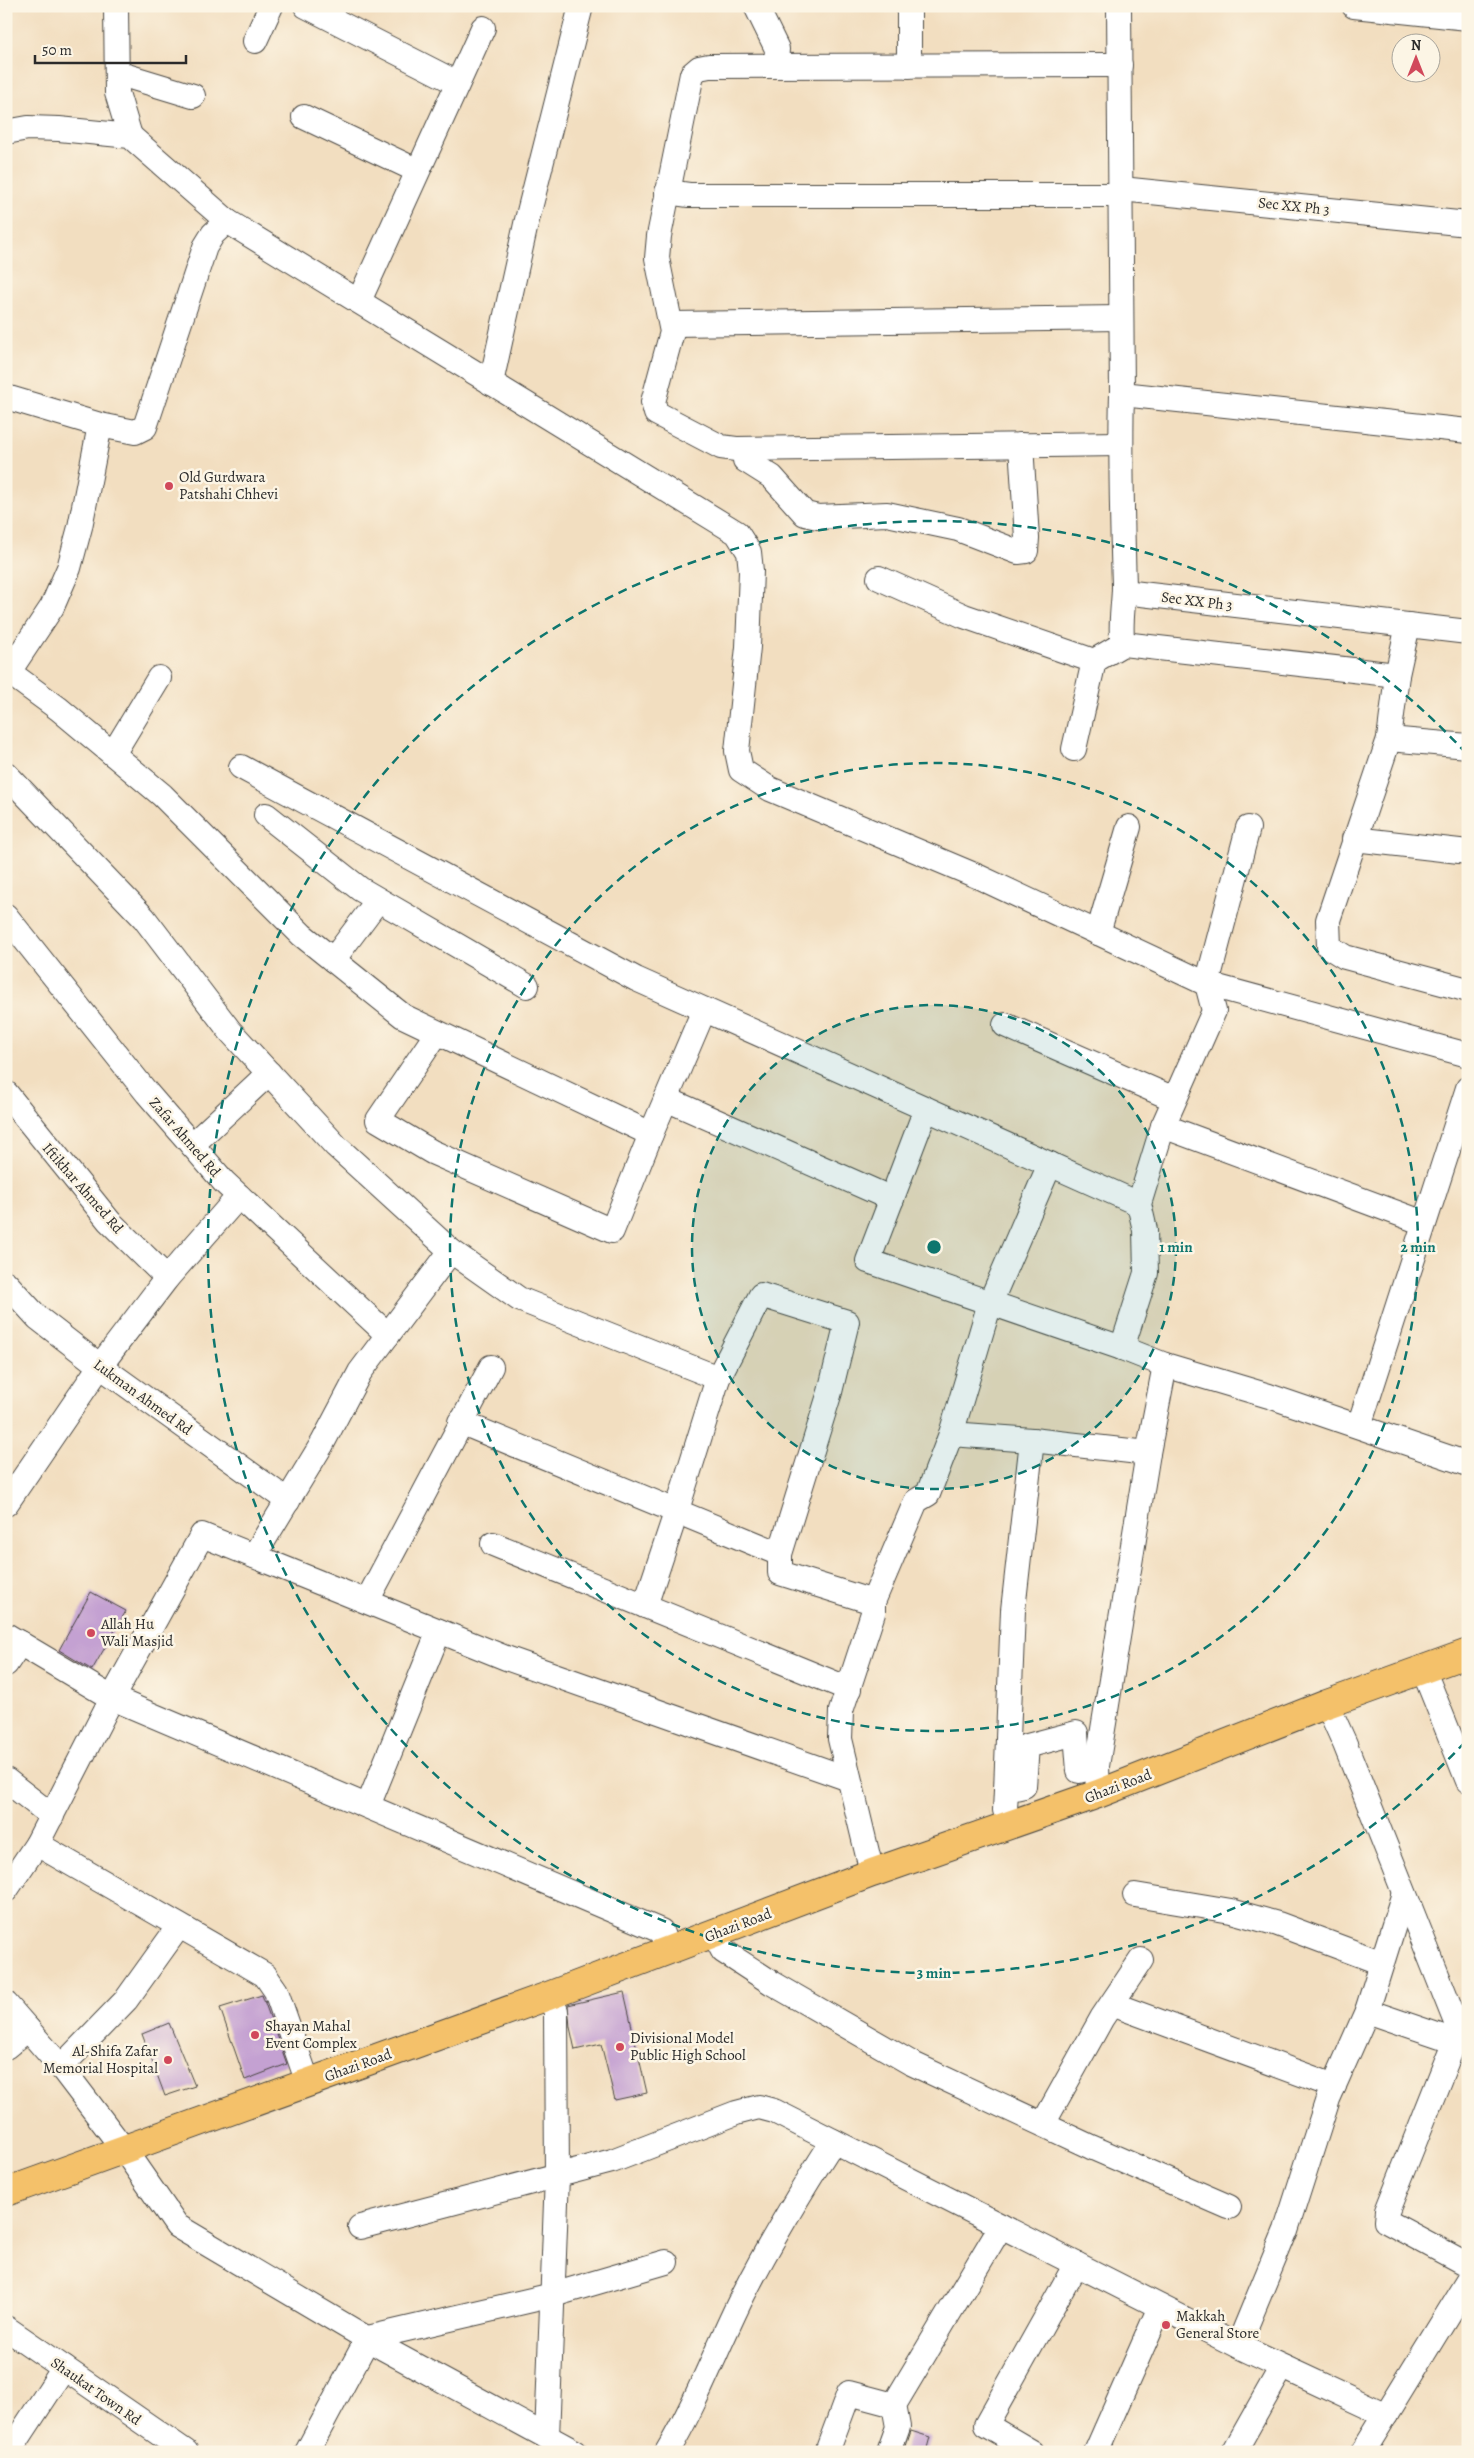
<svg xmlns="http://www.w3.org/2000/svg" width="1474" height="2458" viewBox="0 0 1474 2458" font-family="Alegreya,serif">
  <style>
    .building { fill: #c4a1d2 }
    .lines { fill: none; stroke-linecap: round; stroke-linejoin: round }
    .minor-casing { stroke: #494641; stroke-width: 26 }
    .major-casing { stroke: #494641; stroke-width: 30 }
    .minor { stroke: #fff; stroke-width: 24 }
    .major { stroke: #f4c16a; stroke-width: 28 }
    .ring { fill: none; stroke: #0f766e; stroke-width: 2.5; stroke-dasharray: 9 6 }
    .poi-dot { fill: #d1495b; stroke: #fcf5e5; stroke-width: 2 }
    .labels { text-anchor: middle; stroke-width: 5; stroke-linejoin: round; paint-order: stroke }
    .street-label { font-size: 15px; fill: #2b2b2b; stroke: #fcf5e5 }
    .poi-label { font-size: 15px; fill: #2b2b2b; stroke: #fcf5e5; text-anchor: start }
    .centre { fill: #0f766e; stroke: #fcf5e5; stroke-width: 2.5 }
    .ring-label { font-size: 15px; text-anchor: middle; font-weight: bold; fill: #0f766e; stroke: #fcf5e5; stroke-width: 5; stroke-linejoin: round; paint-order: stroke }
  </style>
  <rect width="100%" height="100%" fill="#fcf5e5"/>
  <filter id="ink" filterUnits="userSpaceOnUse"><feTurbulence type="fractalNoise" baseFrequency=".02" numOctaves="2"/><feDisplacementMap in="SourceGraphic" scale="10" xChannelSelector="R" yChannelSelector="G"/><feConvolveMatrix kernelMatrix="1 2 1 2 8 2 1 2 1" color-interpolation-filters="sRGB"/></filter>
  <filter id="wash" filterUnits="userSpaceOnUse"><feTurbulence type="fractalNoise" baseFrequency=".0096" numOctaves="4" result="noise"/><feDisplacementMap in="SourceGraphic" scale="20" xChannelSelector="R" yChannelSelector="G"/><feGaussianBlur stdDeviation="1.12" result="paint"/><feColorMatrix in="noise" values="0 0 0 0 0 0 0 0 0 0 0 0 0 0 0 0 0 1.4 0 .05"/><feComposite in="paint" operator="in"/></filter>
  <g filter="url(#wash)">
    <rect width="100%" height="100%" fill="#f2dec0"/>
    <g id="blocks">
      <g class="building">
        <path d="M91 1592 126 1611 92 1670 59 1650Z"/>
        <path d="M624 1992 647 2093 615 2100 601 2044 575 2050 570 2027 568 2005Z"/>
        <path d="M262 1995 287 2064 245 2080 220 2008Z"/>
        <path d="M169 2023 195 2086 165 2096 142 2034Z"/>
        <path d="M911 2431 930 2437 926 2452H904Z"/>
      </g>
    </g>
  </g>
  <g filter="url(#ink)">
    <use href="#blocks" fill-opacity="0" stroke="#494641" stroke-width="1"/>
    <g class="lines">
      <g class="minor-casing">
        <g id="minor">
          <path d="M116 6 117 93 130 136"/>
          <path d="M306 6 457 83"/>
          <path d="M756 6 777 49 776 64"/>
          <path d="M1119 6 1122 394C1120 458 1122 522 1124 586 1124 605 1119 626 1123 644"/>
          <path d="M1354 6 1468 18"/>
          <path d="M255 41 271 6"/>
          <path d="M1120 65 709 66 699 68 692 74 659 236 657 258 672 332 653 402 656 413 721 447 736 449 1120 444"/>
          <path d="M909 66V6"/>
          <path d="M117 73 193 96"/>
          <path d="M304 117 416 170"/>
          <path d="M6 132 28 128 59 129 130 136 227 221 737 533 749 552 751 571 748 647 737 751 741 770 770 789 979 877 1207 984 1468 1055"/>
          <path d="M1121 189 1468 224"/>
          <path d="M667 192 689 195H1121"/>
          <path d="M359 301 483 28"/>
          <path d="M671 324 1120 318"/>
          <path d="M491 383 526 224 581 6"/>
          <path d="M1122 394 1468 431"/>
          <path d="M6 397 100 425"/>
          <path d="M744 449 745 460 772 477 805 514 818 517 887 514 958 529 1018 552 1026 551 1027 538 1021 445"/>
          <path d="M879 578 964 616 1094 661 1123 644 1397 675"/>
          <path d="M1124 592 1468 632"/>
          <path d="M1408 625 1397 675 1389 739 1328 920 1329 947 1345 957 1468 990"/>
          <path d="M10 673 59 709 162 795 302 935 403 1016 651 1134 666 1099 892 1199"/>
          <path d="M6 676 52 607 69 568 80 527 100 425 135 432 145 427 205 247 213 234 227 221"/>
          <path d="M1389 739 1468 746"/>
          <path d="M1074 749 1094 661"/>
          <path d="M113 754 159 678"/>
          <path d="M241 767 636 979 1139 1204"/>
          <path d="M6 774 144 918 230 1031 336 1146 451 1251 360 1372 322 1444 254 1556"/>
          <path d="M266 815 360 889 527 986"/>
          <path d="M1354 839 1468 852"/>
          <path d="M6 916 147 1093 224 1182 388 1335"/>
          <path d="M1098 933 1129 827"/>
          <path d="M333 960 378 900"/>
          <path d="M1005 1025 1174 1099"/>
          <path d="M437 1033 378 1120 432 1152 612 1231 651 1134"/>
          <path d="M6 1093 109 1221 167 1278"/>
          <path d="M666 1099 704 1010"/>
          <path d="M926 1109 868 1261 1122 1348 1165 1365 1269 1396 1468 1464"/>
          <path d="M1163 1126 1424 1223"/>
          <path d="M192 1145 269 1073"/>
          <path d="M1050 1164 990 1303 951 1434 1032 1440 1148 1453"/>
          <path d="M451 1251 519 1299 718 1378"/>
          <path d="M6 1283 38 1318 100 1366 288 1501"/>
          <path d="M1122 1348 1146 1273 1145 1230 1139 1204 1163 1126 1214 1011 1207 984 1248 828"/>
          <path d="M460 1422 780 1554"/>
          <path d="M1359 1426 1468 1088"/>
          <path d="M6 1504 100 1366 167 1278 239 1196"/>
          <path d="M493 1544 849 1689"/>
          <path d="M367 1601 491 1367"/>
          <path d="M873 1602 916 1501 928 1494 951 1434"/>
          <path d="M645 1606 676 1513 718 1378 761 1295 847 1322 830 1392 780 1554V1573L873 1602V1613L841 1711 840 1739 872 1873"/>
          <path d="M6 1635 112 1698 661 1931 668 1951"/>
          <path d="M6 1664 20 1643"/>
          <path d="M1423 1669 1468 1781"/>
          <path d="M1327 1704 1345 1744 1459 2030 1387 2211 1386 2221 1468 2265"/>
          <path d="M6 1780 52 1816"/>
          <path d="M1006 1790 1024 1786 1027 1746 1076 1733 1079 1771 1097 1766"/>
          <path d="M1098 1794 1097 1766 1148 1453 1165 1365"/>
          <path d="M368 1806 439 1631"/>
          <path d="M1009 1825 1005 1810 1006 1790 1013 1610 1032 1440"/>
          <path d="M37 1844 265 1975 276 1991 308 2083"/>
          <path d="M6 1890 37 1844 112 1698 202 1535 506 1658 849 1779"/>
          <path d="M1404 1893 1367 2011 1455 2041"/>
          <path d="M1135 1895 1231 1911 1278 1924 1382 1963"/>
          <path d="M714 1934 723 1951 772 1983 911 2063 1091 2147 1229 2207"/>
          <path d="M6 2004 61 2067 125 2151 177 2226 383 2348 575 2452"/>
          <path d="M1112 2004 1334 2086"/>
          <path d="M6 2047 28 2029"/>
          <path d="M61 2067 126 2000 179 1926"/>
          <path d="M1043 2124 1102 2018 1141 1960"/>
          <path d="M360 2227 612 2161 736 2113 759 2107 774 2111 1238 2346 1386 2415"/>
          <path d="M6 2328 186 2452"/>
          <path d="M1238 2346 1286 2230 1328 2099 1367 2011"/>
          <path d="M547 2437 557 2176 556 2011 548 1996"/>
          <path d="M9 2452 64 2368"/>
          <path d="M307 2452 368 2338 553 2295 666 2262"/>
          <path d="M667 2452C697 2402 717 2347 743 2295 770 2242 801 2191 833 2141"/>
          <path d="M827 2452 849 2393 894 2405 1001 2226"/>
          <path d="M889 2452 898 2427 894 2405"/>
          <path d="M1032 2452 986 2425 1076 2264"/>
          <path d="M1096 2452 1160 2307"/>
          <path d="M1234 2452 1282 2367"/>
          <path d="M1363 2452 1468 2281"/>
        </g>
      </g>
      <g class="major-casing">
        <path id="major" d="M6 2192 548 1996 872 1873 1098 1794 1327 1704 1468 1653"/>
      </g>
      <use href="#minor" class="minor"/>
      <use href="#major" class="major"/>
    </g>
  </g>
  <circle cx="934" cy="1247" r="242" fill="#0f766e" fill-opacity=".12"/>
  <g class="ring">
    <circle cx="934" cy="1247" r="242"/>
    <circle cx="934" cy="1247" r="484"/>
    <path d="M1465 1742A726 726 0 1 1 1465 752"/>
  </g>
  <g class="poi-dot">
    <circle cx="169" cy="486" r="5"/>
    <circle cx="91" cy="1633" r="5"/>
    <circle cx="255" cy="2035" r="5"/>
    <circle cx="620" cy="2047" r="5"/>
    <circle cx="168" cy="2060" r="5"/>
    <circle cx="1166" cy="2325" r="5"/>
  </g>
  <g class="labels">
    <g class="street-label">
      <text transform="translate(1294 206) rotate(6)" y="5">Sec XX Ph 3</text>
      <text transform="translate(1197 601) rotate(7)" y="5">Sec XX Ph 3</text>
      <text transform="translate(185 1137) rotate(49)" y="5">Zafar Ahmed Rd</text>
      <text transform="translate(83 1188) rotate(49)" y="5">Iftikhar Ahmed Rd</text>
      <text transform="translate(143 1397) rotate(36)" y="5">Lukman Ahmed Rd</text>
      <text transform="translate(1118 1786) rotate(-21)" y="5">Ghazi Road</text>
      <text transform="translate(738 1925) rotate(-21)" y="5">Ghazi Road</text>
      <text transform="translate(358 2065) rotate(-20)" y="5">Ghazi Road</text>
      <text transform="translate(96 2391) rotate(35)" y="5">Shaukat Town Rd</text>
    </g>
    <g class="poi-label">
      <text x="179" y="482">Old Gurdwara<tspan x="179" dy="17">Patshahi Chhevi</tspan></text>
      <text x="101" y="1629">Allah Hu<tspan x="101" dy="17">Wali Masjid</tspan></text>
      <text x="265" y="2031">Shayan Mahal<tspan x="265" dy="17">Event Complex</tspan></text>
      <text x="630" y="2043">Divisional Model<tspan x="630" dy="17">Public High School</tspan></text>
      <text x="158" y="2056" text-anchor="end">Al-Shifa Zafar<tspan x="158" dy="17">Memorial Hospital</tspan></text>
      <text x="1176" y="2321">Makkah<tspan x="1176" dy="17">General Store</tspan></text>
    </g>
  </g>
  <circle cx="934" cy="1247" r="8" class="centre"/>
  <g class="ring-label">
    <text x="1176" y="1252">1 min</text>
    <text x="1418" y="1252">2 min</text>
    <text x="934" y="1978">3 min</text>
  </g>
  <rect width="1474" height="2458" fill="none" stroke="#fcf5e5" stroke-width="25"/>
  <g transform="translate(1416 58)"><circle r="24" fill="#fcf5e5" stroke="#a8a49b"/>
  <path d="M0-4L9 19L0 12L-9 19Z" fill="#d1495b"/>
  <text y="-8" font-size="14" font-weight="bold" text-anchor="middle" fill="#2b2b2b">N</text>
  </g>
  <path d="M35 55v8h151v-8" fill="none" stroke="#2b2b2b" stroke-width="2.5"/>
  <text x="42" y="55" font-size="15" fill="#2b2b2b" stroke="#fcf5e5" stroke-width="4" paint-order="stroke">50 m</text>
</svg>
